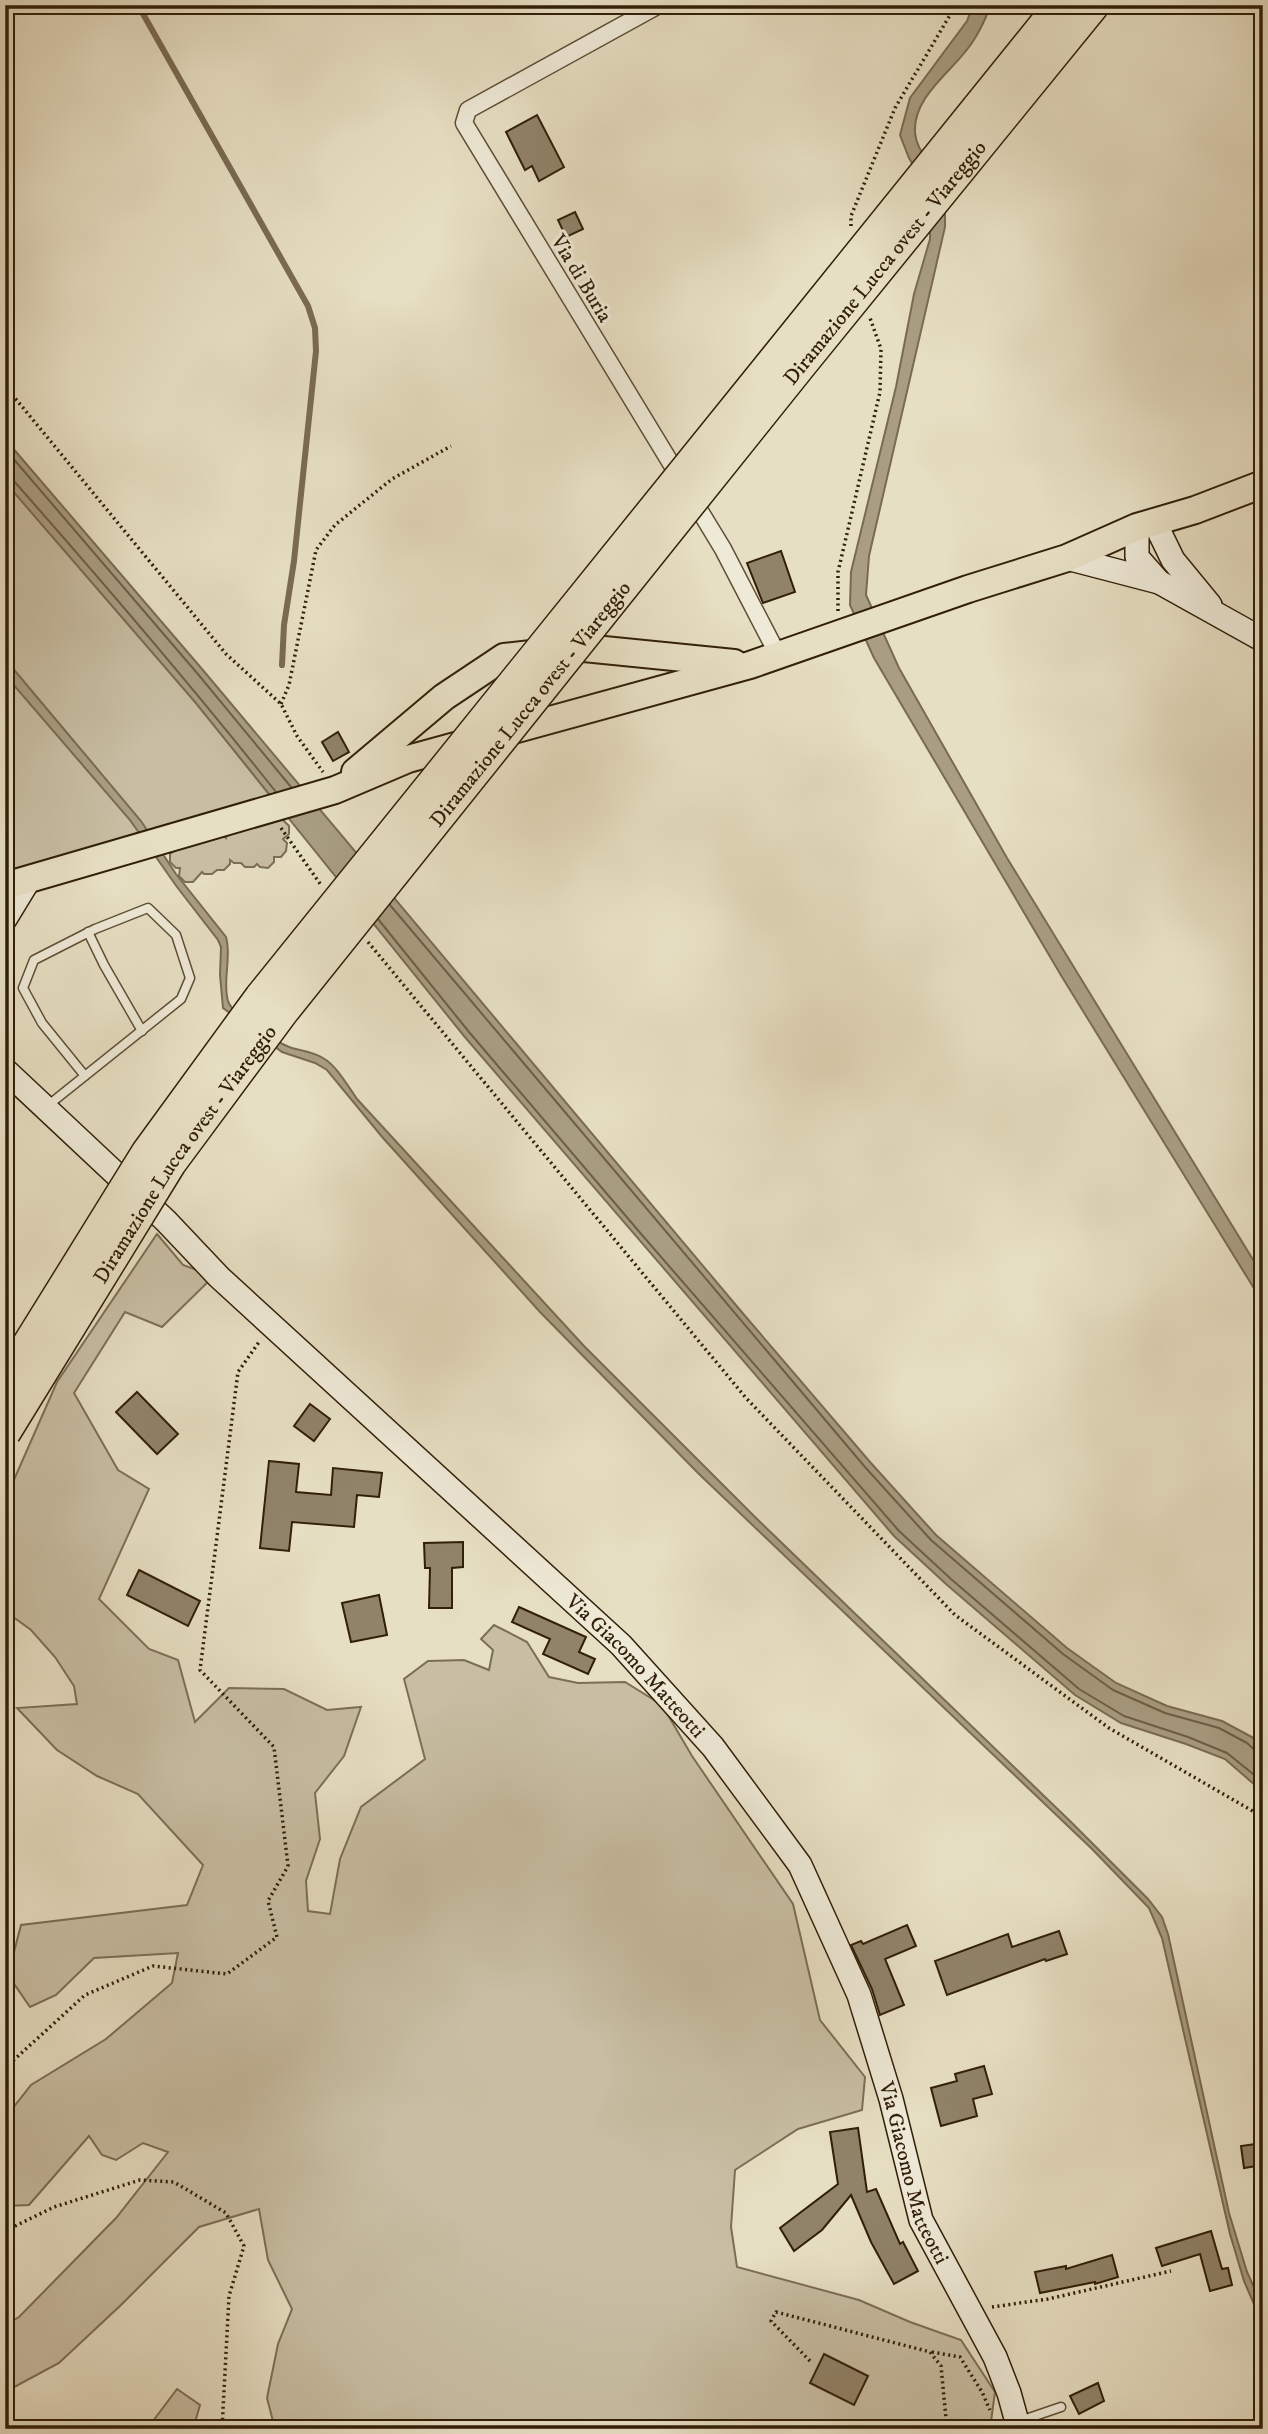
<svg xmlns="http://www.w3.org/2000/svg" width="1268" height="2434" viewBox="0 0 1268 2434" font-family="'IM FELL DW Pica',serif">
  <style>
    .green { fill: #c8bea3; stroke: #7c6e56; stroke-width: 2 }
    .water { fill: #a99e83; stroke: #796b52; stroke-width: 2 }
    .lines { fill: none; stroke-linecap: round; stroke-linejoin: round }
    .shore { stroke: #6d5e46; stroke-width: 2 }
    .stream { stroke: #796b52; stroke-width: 6 }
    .building { fill: #908369; stroke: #311f08; stroke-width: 2 }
    .lane-casing { stroke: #5e4f37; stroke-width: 11 }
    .street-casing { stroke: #5e4f37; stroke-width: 19 }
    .secondary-casing { stroke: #311f08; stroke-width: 26 }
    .primary-casing { stroke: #311f08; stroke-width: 30 }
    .path { stroke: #311f08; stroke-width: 3.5; stroke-dasharray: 2 3.5; stroke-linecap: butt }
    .lane { stroke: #efead8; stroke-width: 8 }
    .street { stroke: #efead8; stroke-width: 16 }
    .secondary { stroke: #efead8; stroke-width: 23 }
    .primary { stroke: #e7dfc3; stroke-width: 26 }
    .highway-bridge-casing { stroke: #311f08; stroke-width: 33; stroke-linecap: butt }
    .highway-bridge { stroke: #e7dfc3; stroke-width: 30 }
    .labels { text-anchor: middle; stroke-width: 6; stroke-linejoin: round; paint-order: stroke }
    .street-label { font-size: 21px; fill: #311f08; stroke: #efead8 }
  </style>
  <rect width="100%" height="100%" fill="#e7dfc3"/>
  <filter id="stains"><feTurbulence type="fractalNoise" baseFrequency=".00286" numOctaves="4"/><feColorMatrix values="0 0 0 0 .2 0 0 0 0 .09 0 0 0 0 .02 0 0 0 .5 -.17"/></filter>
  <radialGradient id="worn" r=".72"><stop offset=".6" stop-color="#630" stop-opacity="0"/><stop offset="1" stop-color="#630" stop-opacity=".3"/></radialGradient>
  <g class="green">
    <path d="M5 481 195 701 279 807 5 885Z"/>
    <path d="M275 820H283L289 826V834L283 839 287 843 286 851 281 857H274V862L268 868 260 867 257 864 254 867H245L241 863H234L230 860V864L224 870H217L212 874H204L202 872 193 882H185L179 876 180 868H176L170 862V854C180 845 190 848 197 839L207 841 222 834 226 838 227 834Z"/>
    <path d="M157 1234 183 1265 214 1276 162 1327 125 1312 74 1393 118 1470 149 1489 99 1599 149 1649 178 1660 195 1722 229 1688 284 1689 327 1710 361 1707 344 1756 315 1793 320 1839 306 1881 308 1911 330 1914 340 1859 361 1807 425 1759 404 1679 428 1661 464 1660 489 1670 493 1650 481 1639 494 1625 527 1642 549 1677 578 1683 625 1682 662 1705 692 1756 793 1904 820 2020 865 2077 862 2110 798 2129 735 2170 731 2227 737 2267 859 2300 910 2322 961 2340 995 2392 990 2429H275L267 2398 278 2344 292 2309 268 2260 259 2209 199 2227 121 2305 59 2363 5 2392V2325L19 2317 116 2218 168 2152 143 2143 116 2160 102 2155 89 2136 29 2205 5 2206V2118L31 2085 106 2039 172 1983 178 1953 94 1958 56 1995 30 2007 8 1975 21 1925 187 1905 203 1865 138 1794 97 1776 57 1750 17 1708 77 1704 74 1686 55 1657 31 1630 5 1611V1516L9 1491 57 1382Z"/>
    <path d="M177 2389 200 2405 193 2429H147Z"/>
  </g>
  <g class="water">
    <path d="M973 5H991C984 22 977 38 965 52 947 75 913 99 915 132 916 151 932 163 939 180 946 195 945 210 945 227L869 556 866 595 899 668 1007 858 1263 1276V1303L1062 977 874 658 850 605 851 572 896 387 914 294 930 239V218L924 183 909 158 900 135 910 98 967 21Z"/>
    <path d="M5 439 202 669 740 1310 870 1462 936 1535 1067 1648 1116 1683 1167 1706 1222 1721 1252 1737 1263 1749V1792L1225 1759 1186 1744 1121 1723 1075 1695 946 1584 894 1536 464 1036 195 702 5 482Z"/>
    <path d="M5 659 141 821 176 874 226 937C232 958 222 980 228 1001 232 1015 277 1043 292 1048 302 1051 313 1052 323 1058 337 1066 347 1085 357 1099L584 1346 756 1518 1070 1821 1148 1899 1162 1917 1168 1934 1229 2213 1247 2272 1263 2307V2325L1244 2281 1230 2234 1162 1938 1149 1908 1092 1849 699 1474 540 1312 383 1138 327 1070 315 1063 282 1052 223 1008 220 975 221 947 218 940 177 887 130 820 5 675Z"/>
  </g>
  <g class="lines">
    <g class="shore">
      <path d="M5 449 197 673 291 787"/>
      <path d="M5 478 13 480C103 582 191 685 276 792"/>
      <path d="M390 905 865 1467 931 1540 1063 1654 1113 1690 1165 1713 1219 1728 1247 1743 1257 1752 1263 1753"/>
      <path d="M378 919 469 1032 642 1235 899 1531 951 1579 1079 1689 1124 1716 1188 1737 1227 1753 1263 1782"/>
    </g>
    <path class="stream" d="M138 5 308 306 315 328 316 351 294 561 284 625 282 665"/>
  </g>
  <g class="building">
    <path d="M537 115 564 167 539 181 532 166 525 170 506 132Z"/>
    <path d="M575 212 583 229 566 237 558 220Z"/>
    <path d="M781 551 795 592 763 603 747 563Z"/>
    <path d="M338 732 349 752 333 761 322 742Z"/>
    <path d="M137 1392 178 1434 157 1454 116 1412Z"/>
    <path d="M310 1404 330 1419 314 1441 294 1426Z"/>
    <path d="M269 1461 299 1464 296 1492 331 1495 333 1468 382 1473 379 1497 357 1495 354 1527 292 1522 289 1551 260 1548Z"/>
    <path d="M463 1542V1567L452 1568V1608H429L430 1568H425L424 1543Z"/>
    <path d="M139 1570 200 1601 188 1626 127 1595Z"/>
    <path d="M379 1595 387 1635 351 1642 342 1603Z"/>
    <path d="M519 1607 586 1637 579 1652 595 1659 588 1674 543 1654 550 1639 512 1622Z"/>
    <path d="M907 1925 916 1946 885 1959 904 2005 880 2015 872 1989 851 1945 861 1941 863 1944Z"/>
    <path d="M1059 1931 1067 1954 1046 1961 1045 1959 947 1995 935 1961 1008 1934 1012 1947Z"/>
    <path d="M984 2066 992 2094 973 2099 977 2116 941 2126 931 2088 957 2081 955 2074Z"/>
    <path d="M858 2128 867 2192 876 2189 900 2244 903 2242 918 2271 894 2284 871 2242 851 2195 822 2230 794 2251 780 2228 838 2184 830 2132Z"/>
    <path d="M1263 2143V2165L1244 2168 1241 2146Z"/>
    <path d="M1211 2231 1222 2269 1228 2268 1232 2285 1210 2291 1200 2254 1162 2266 1156 2248Z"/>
    <path d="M1112 2255 1118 2277 1095 2284V2282L1040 2293 1035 2272 1066 2266V2269Z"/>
    <path d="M824 2354 868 2376 854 2405 810 2383Z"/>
    <path d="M1098 2383 1104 2401 1079 2414 1070 2396Z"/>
  </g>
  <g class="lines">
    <g class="lane-casing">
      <g id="lane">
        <path d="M88 932 104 965 142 1031"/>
        <path d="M46 1107 181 999 190 978 176 935 148 908 95 929 34 960 23 988 42 1023 85 1076"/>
        <path d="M1020 2421 1061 2407"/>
      </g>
    </g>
    <g class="street-casing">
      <path id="street" d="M659 5 468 110 464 123 723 549 778 655"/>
    </g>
    <g class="secondary-casing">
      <g id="secondary">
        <path d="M1154 521 1173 560 1210 605"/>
        <path d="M1137 527V557L1159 582 1263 640"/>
        <path d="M1067 558 1159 582"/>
        <path d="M5 919 30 878"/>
        <path id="s1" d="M5 1070 166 1221 219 1277 621 1645 713 1747 800 1865 859 1995 891 2099 921 2220 995 2357 1009 2393 1019 2429"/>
      </g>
    </g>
    <g class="primary-casing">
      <g id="primary">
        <path d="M355 772 444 697 504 657 584 648 734 663"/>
        <path d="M5 886 335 790 408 759 750 665 968 589 1067 558 1137 527 1195 510 1263 484"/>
      </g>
    </g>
    <g class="path">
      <path d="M851 226V216L895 108 956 5"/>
      <path d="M5 386 226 654 281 704 297 736 323 772"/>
      <path d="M838 611V572L880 392 881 349 870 318"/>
      <path d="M281 704 289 685 316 550 335 525 392 479 451 446"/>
      <path d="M281 828 321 885"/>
      <path d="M368 942 746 1398 955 1615 1109 1728 1263 1817"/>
      <path d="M5 2068 85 1995 153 1966 227 1974 277 1937 268 1901 288 1866 274 1747 200 1670 238 1372 259 1342"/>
      <path d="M5 2231 54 2207 140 2180 174 2182 226 2213 244 2246 229 2296 222 2429"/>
      <path d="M992 2307 1048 2299 1171 2271"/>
      <path d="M932 2352 960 2357 982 2392 990 2410"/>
      <path d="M810 2361 771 2321 776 2312 930 2352 941 2366 947 2429"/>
    </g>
    <use href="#lane" class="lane"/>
    <use href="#street" class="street"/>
    <use href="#secondary" class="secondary"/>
    <use href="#primary" class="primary"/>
    <g class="highway-bridge-casing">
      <g id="highway-bridge">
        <path d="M5 1381 147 1152 260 997 1060 5"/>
        <path id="s2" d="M5 1433 171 1163 283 1012 802 364 1094 5"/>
      </g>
    </g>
    <use href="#highway-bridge" class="highway-bridge"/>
  </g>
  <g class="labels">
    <g class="street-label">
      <text dy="7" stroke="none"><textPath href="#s2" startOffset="1466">Diramazione Lucca ovest - Viareggio</textPath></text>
      <text transform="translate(582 278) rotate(59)" y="7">Via di Buria</text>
      <text dy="7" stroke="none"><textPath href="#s2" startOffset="900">Diramazione Lucca ovest - Viareggio</textPath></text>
      <text dy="7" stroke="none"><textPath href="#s2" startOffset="332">Diramazione Lucca ovest - Viareggio</textPath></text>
      <text dy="7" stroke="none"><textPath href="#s1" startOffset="868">Via Giacomo Matteotti</textPath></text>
      <text dy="7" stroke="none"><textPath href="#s1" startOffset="1456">Via Giacomo Matteotti</textPath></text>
    </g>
  </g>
  <rect width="1268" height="2434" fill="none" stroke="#e7dfc3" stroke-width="28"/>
  <rect x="7" y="7" width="1254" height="2420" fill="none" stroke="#311f08" stroke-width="3.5"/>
  <rect x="14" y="14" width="1240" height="2406" fill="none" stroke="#311f08" stroke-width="2"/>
  <rect width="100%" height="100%" filter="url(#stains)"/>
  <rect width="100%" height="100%" fill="url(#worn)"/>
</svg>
